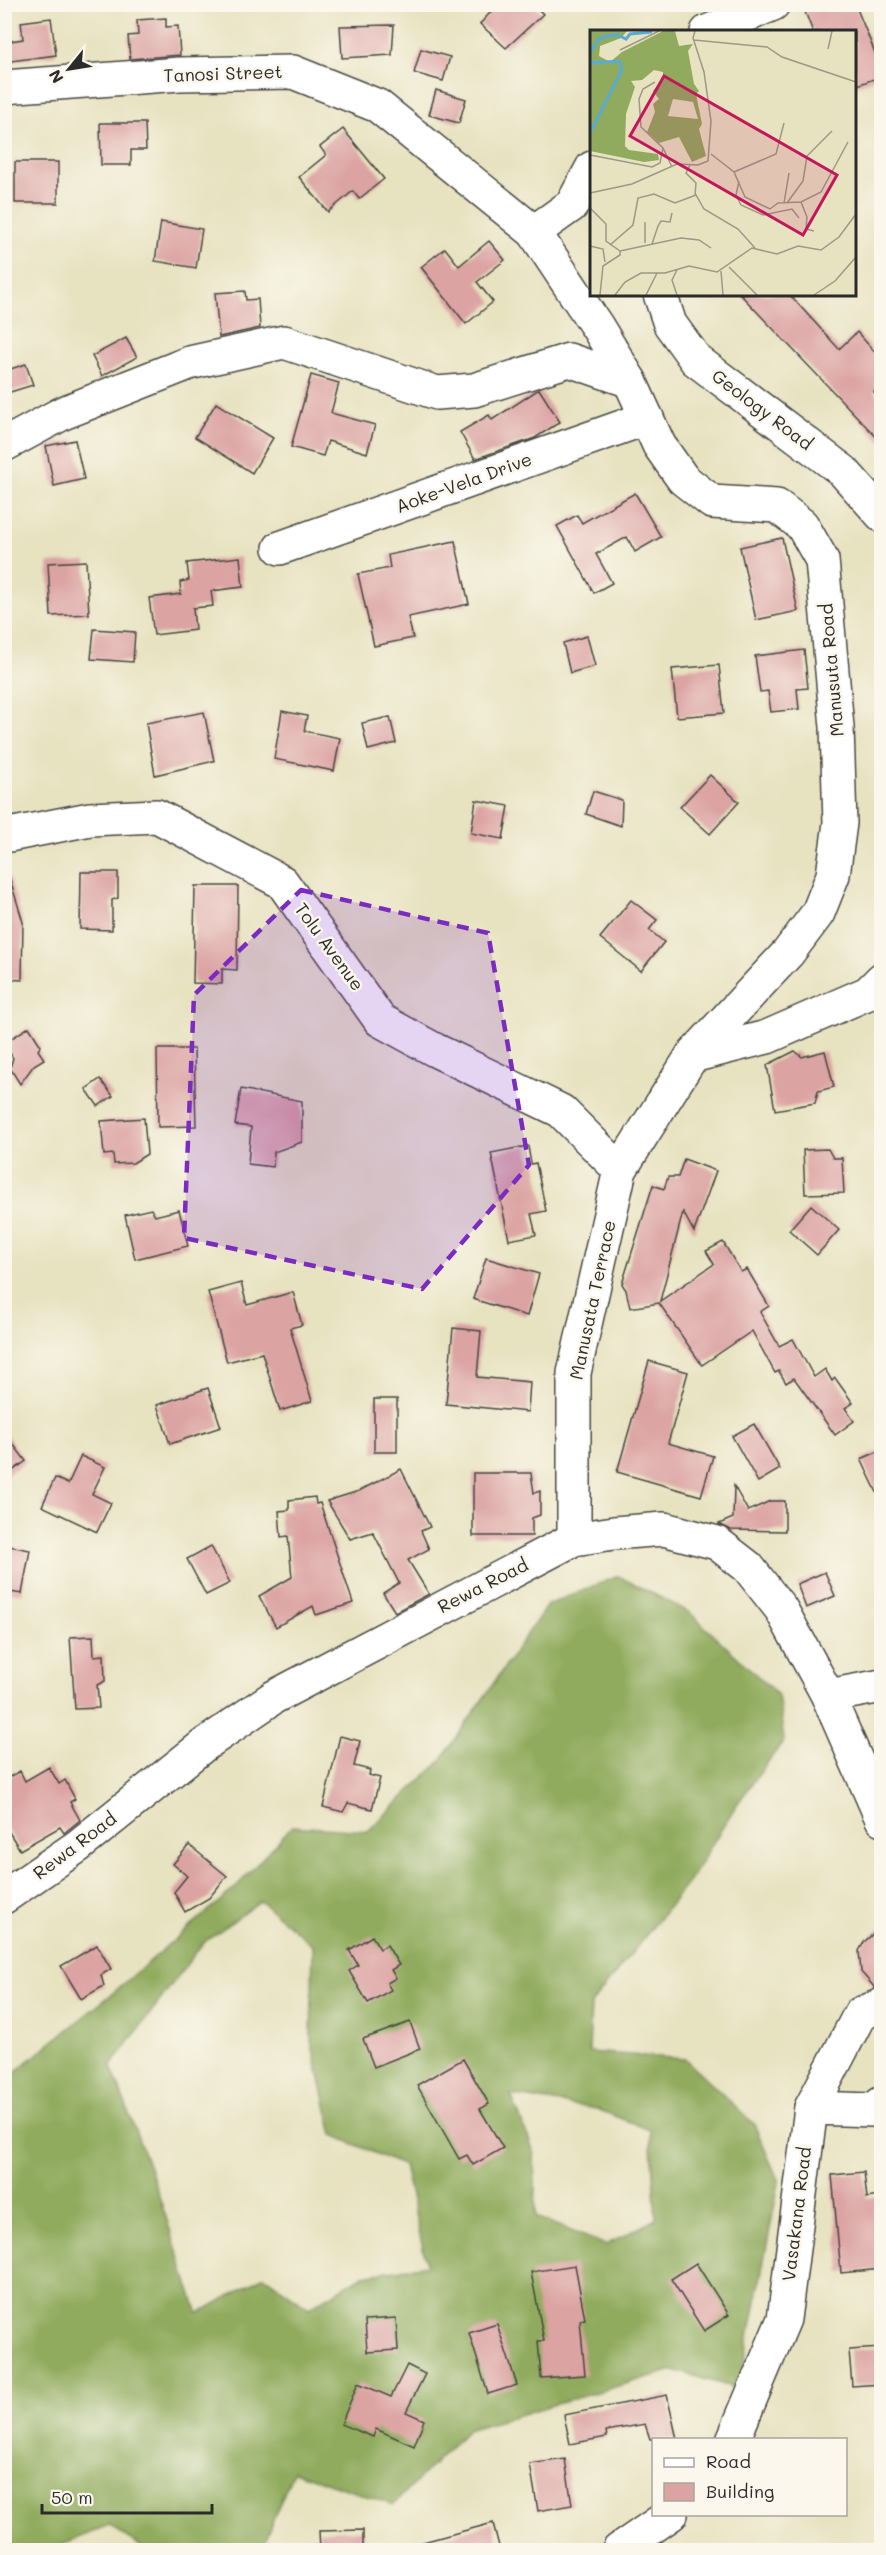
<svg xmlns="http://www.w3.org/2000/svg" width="886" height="2555" viewBox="0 0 886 2555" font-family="Mali,sans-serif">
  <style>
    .forest { fill: #90ab5d; stroke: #5e6b44; stroke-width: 1.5; fill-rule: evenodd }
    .building { fill: #dba3a2 }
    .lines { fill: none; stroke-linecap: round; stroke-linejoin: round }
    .minor-casing { stroke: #474641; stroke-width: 36 }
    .minor { stroke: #fff; stroke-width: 33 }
    .marked { fill: #7b2cbf; fill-opacity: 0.2; stroke: #7b2cbf; stroke-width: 4.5; stroke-dasharray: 12 8; stroke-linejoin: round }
    .labels { text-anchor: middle; stroke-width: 5; stroke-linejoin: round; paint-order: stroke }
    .street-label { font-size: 18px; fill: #2b2b2b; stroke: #fbf7ec }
    .inset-river { fill: none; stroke: #58abd3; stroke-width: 3 }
    .inset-road { fill: none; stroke: #9c9984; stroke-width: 1.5 }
    .view { fill: #c2185b; fill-opacity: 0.15; stroke: #c2185b; stroke-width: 3 }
    .inset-edge { fill: none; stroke: #2b2b2b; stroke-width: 3 }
  </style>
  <rect width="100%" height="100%" fill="#fbf7ec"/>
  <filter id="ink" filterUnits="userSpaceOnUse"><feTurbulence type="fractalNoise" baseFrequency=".0167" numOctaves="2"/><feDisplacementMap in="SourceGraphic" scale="12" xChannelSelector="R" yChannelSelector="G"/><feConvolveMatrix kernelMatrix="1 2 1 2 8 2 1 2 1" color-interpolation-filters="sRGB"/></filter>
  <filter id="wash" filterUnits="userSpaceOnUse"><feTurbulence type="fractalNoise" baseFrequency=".008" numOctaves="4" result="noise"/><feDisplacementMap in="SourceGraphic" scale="24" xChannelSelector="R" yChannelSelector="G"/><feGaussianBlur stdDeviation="1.35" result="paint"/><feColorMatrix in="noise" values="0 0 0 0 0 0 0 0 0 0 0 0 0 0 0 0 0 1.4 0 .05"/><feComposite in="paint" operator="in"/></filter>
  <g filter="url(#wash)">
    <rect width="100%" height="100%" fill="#e7e2c0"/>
    <path class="forest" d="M618 1576 689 1612 778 1695 784 1740 735 1807 690 1880 591 2004 589 2052 685 2059 754 2124 779 2182 739 2389 673 2370 467 2430 393 2505 293 2471 261 2550H144L110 2525 47 2550H5V2080L107 1998 235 1888 292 1826 368 1831 440 1762 547 1605ZM260 1901 313 1945 311 2041 333 2135 404 2166 427 2265 364 2275 309 2308 264 2276 198 2314 153 2178 111 2066 202 1944ZM511 2095 597 2109 650 2130 656 2219 606 2245 536 2217 534 2152Z"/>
    <g id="blocks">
      <g class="building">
        <path d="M498 4H533L543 14 506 48 480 24Z"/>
        <path d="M802 4H855L882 70V76L855 86V32H813Z"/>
        <path d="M51 18 56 55 4 62V42L23 39 21 22Z"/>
        <path d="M166 18V27L178 26 180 55 130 59 128 36 138 35 137 20Z"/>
        <path d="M394 25 392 55 342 58 340 26Z"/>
        <path d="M421 49 450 57 443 81 414 73Z"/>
        <path d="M436 90 466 99 459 123 429 115Z"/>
        <path d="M100 123H145L146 150H131V165H101Z"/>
        <path d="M343 129 384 179 359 199 353 191 328 212 299 177 326 155 320 147Z"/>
        <rect x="15" y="162" width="43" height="41"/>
        <path d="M161 222 202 229 196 268 155 261Z"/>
        <path d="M489 241 505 260 477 282 493 302 466 324 421 267 445 248 459 266Z"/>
        <path d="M245 291 246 300 258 299 260 328 219 337 215 293Z"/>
        <path d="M740 294H789L839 349 857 332 882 360V385L874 392 882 401V443Z"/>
        <path d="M126 338 137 357 102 376 92 356Z"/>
        <path d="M26 364 33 385 4 394V371Z"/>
        <path d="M311 375 339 383 331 413 375 425 367 453 328 441 323 456 291 447Z"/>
        <path d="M539 389 560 422 535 438 475 459 460 432 489 415 492 420Z"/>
        <path d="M216 403 273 438 252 473 195 437Z"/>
        <path d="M75 440 84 479 54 486 46 446Z"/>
        <path d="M635 493 661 537 635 552 627 537 596 554 612 583 594 593 557 526 577 515 582 523Z"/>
        <path d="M782 538 798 611 756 620 740 547Z"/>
        <path d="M455 541 469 604 408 617 413 638 374 646 358 574 390 568 388 555Z"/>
        <path d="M240 557 243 587 211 591 213 606 193 608 195 630 154 635 149 598 181 594 180 582 189 580 187 563Z"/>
        <path d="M86 561 89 614 51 616 48 563Z"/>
        <path d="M94 629 135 632 133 662 91 659Z"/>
        <path d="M587 636 595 666 570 673 563 643Z"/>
        <path d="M804 650 808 688 797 689 799 709 771 712 768 691 760 692 755 656Z"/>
        <path d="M719 665 724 713 677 717 672 669Z"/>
        <path d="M282 711 307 716 304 731 340 738 334 771 274 759Z"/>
        <path d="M204 712 214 761 155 775 146 723Z"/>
        <path d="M390 717 396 743 368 750 362 723Z"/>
        <path d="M710 775 739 802 710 834 680 807Z"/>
        <path d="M593 791 622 800 621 826 586 814Z"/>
        <path d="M476 800 509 806 503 839 471 833Z"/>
        <path d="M81 872H118V898L112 900V930L80 929Z"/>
        <path d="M9 876 23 922 22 980 4 979V877Z"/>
        <path d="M195 886H238L237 970 222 969V984L193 983Z"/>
        <path d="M631 900 657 920 649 930 664 942 641 971 600 938Z"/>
        <path d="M29 1027 41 1046 38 1050 44 1059 34 1065 20 1084 10 1068 13 1058 4 1043Z"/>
        <path d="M157 1049H194L196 1126 158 1127Z"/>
        <path d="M795 1051 802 1057 825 1051 834 1087 818 1091 815 1103 775 1110 767 1065Z"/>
        <path d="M100 1079 113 1096 98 1106 86 1089Z"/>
        <path d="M241 1089 302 1101V1142L274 1152 273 1167 248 1164 251 1127 235 1125Z"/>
        <path d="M144 1118 147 1154 133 1163 114 1164 113 1154 104 1155 101 1121Z"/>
        <path d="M528 1146 531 1164 536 1163 546 1211 531 1214 536 1235 509 1240 491 1153Z"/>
        <path d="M828 1149 833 1158H842L844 1193 805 1194 803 1150Z"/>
        <path d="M684 1159 716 1171 694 1232 683 1212 660 1301 714 1264 706 1251 723 1242 741 1272 747 1269 769 1306 760 1312 779 1346 793 1339 814 1377 825 1369 832 1381 835 1378 853 1403 845 1408 854 1421 835 1435 794 1378 786 1383 779 1371 775 1373 752 1331 702 1365 659 1303 630 1308 626 1290 622 1284 653 1185 664 1189 668 1177H678Z"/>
        <path d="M811 1205 839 1230 817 1255 789 1230Z"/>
        <path d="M151 1209 155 1216 179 1210 188 1246 135 1259 125 1215Z"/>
        <path d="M486 1258 539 1274 527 1316 473 1299Z"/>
        <path d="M241 1283 247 1305 293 1292 302 1325 290 1328 312 1401 280 1411 262 1353 227 1362 208 1292Z"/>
        <path d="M453 1328 481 1331 477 1377 530 1382 528 1412 446 1404Z"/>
        <path d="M649 1361 688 1372 668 1443 713 1456 701 1496 617 1472Z"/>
        <path d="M208 1388 221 1427 170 1444 157 1405Z"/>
        <rect x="374" y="1399" width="23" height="53"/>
        <path d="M754 1424 780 1469 758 1482 732 1436Z"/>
        <path d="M4 1432 26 1461 4 1477Z"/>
        <path d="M882 1450V1503L861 1459Z"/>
        <path d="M81 1456 105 1467 92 1494 111 1503 97 1532 42 1506 55 1478 68 1484Z"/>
        <path d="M401 1469 430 1527 421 1531 429 1549 408 1560 429 1594 395 1612 383 1593 399 1583 373 1532 350 1539 327 1501 359 1491Z"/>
        <path d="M473 1473H531L534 1493 540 1491V1515L532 1518V1536H473Z"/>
        <path d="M734 1486 748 1511 770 1501H785V1531L731 1530 719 1524 733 1518Z"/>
        <path d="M315 1497 316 1504 320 1503 353 1603 316 1615 313 1606 276 1627 259 1596 292 1577 288 1536 281 1537 279 1511 289 1510V1500Z"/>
        <path d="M4 1545 30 1550 22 1594 4 1591Z"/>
        <path d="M211 1546 230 1583 206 1595 187 1559Z"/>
        <path d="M825 1572 835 1596 806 1608 797 1584Z"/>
        <path d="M93 1636 94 1656 104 1655 105 1681 97 1685 99 1708 75 1709 70 1637Z"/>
        <path d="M340 1736 360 1741 354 1766 370 1770 369 1775 380 1778 372 1809 348 1803 343 1812 323 1807Z"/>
        <path d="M49 1767 59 1784 65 1780 75 1799 70 1802 80 1820 64 1833 60 1827 20 1850 4 1824V1780L20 1771 25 1781Z"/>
        <path d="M189 1845 227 1876 209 1898 185 1912 174 1892 187 1876 173 1864Z"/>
        <path d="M882 1926V1987L875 1988 861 1972 859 1951 864 1942Z"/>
        <path d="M372 1936 380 1949 387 1945 399 1965 391 1970 396 1978 387 1983 391 1990 368 2003 349 1971 358 1965 349 1950Z"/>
        <path d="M97 1945 111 1969 101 1975 104 1986 81 1999 61 1966Z"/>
        <path d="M410 2022 420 2049 374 2067 363 2039Z"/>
        <path d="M463 2059 489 2104 480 2109 503 2148 473 2165 467 2155 459 2159 417 2085Z"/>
        <path d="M864 2172 867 2198 879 2196 882 2269 841 2273 832 2175Z"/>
        <path d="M696 2263 729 2315 704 2331 671 2279Z"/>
        <path d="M575 2265 585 2319 580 2320 585 2375 541 2378 538 2341H544L531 2272Z"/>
        <path d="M396 2318 398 2350 367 2352 365 2320Z"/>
        <path d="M497 2324 517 2385 488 2394 469 2333Z"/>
        <path d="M882 2348V2384L852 2386 849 2350Z"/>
        <path d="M407 2365 425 2374 406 2412 424 2420 414 2446 376 2429 373 2437 341 2424 358 2383 391 2397Z"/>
        <path d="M667 2395 677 2439H650L645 2424 606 2431 607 2437 570 2444 564 2415Z"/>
        <path d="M565 2459 572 2505 538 2511 530 2464Z"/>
        <path d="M493 2523 500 2550H413L412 2545Z"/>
        <path d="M363 2530V2550H320L319 2531Z"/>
      </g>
    </g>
  </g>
  <g filter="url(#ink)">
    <use href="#blocks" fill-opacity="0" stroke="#474641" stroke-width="1.5"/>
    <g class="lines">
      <g class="minor-casing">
        <g id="minor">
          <path d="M707 32 773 4"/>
          <path d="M4 87 180 74 293 72 378 106 534 232 598 328 630 381 659 445 683 479 712 502 777 506 802 525 822 560 837 727 840 823 833 875 818 913 788 953 692 1056 620 1170 574 1373V1539"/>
          <path d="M534 232 572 205 592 168"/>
          <path d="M660 294 670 324 696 360 843 471 882 515"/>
          <path d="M4 445 63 413 189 363 284 342 437 393 474 390 569 360 630 381"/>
          <path d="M280 548 647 418"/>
          <path d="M4 836 90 819 157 816 282 882 380 1020 435 1050 561 1111 620 1170"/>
          <path d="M692 1056 767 1037 868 993 882 979"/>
          <path d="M828 1696 882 1686"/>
          <path d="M4 1897 78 1846 204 1745 274 1697 574 1539 614 1533 664 1529 717 1543 748 1567 781 1609 828 1696 882 1819"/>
          <path d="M811 2108 873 2110 882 2103"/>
          <path d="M733 2440 784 2319 811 2108 860 2014 882 2005"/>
          <path d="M619 2550 671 2514"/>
        </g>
      </g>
      <use href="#minor" class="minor"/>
    </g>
  </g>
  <path class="marked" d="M301 890 488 933 529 1165 422 1289 184 1238 194 995Z"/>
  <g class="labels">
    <g class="street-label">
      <text transform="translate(223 74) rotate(-2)" y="6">Tanosi Street</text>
      <text transform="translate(762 410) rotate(37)" y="6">Geology Road</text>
      <text transform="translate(464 483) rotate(-20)" y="6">Aoke-Vela Drive</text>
      <text transform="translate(832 670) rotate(-95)" y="6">Manusuta Road</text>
      <text transform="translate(329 947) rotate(54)" y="6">Tolu Avenue</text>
      <text transform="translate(593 1300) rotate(-78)" y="6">Manusata Terrace</text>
      <text transform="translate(483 1586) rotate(-27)" y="6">Rewa Road</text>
      <text transform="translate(75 1846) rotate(-37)" y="6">Rewa Road</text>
      <text transform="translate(797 2214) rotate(-83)" y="6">Vasakana Road</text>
    </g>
  </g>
  <g transform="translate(590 30)">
    <rect width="266" height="266" fill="#e7e2c0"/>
    <path d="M0 1H37L31 8 10 16 9 26 20 32 32 22 73 1H85L89 16 103 14 98 21 104 54 109 61 106 64 112 94 109 99 116 126 102 132 89 107 69 113 57 102 65 82 63 74 69 69 63 61 73 49V42L64 40 52 50 41 51 45 57 36 84 35 116 39 120 68 124 69 130 54 132 0 121ZM83 69 103 72 108 89 78 86Z" fill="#90ab5d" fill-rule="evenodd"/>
    <path class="inset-river" d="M0 23 9 9 16 6 28 5 36 9 40 4 62 2M0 33 29 31 32 40 0 103"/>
    <path class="inset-road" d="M104 10 177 17 192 27 266 52M238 19 242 1M30 20 69 1M65 52 53 59 49 69 51 97 73 118 82 137M121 124 144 142 155 167 180 179 188 173 211 172 231 162 258 112M0 125 62 137 70 133 73 118M100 135 96 143 106 153 105 165M144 142 186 124 194 93M149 151 146 165 151 175 173 185 202 179 209 188M0 163 42 154 87 134 108 135 118 131 121 91 114 42 103 8 105 1M211 172 217 187 216 199 224 201M194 173 199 143M197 173 213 151 217 126 242 101M0 178 16 194V211L30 221M55 213V192M62 214 68 196 71 191 80 192 82 183M20 215 43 195 48 168 64 164 85 173 106 165 114 179 148 199 165 218M0 216 13 219 15 232M30 221 91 208 109 210 121 218M139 237 167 265M131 241 133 265M10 265 13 236 30 225V221M25 265 35 252 51 243H75L99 236 127 242 162 218 187 224 208 216 231 220 249 207 266 184M56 265 67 243M87 265 82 250 87 240M224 265 245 251 266 227"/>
    <path class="view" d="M74 46 247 145 213 205 40 106Z"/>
    <rect width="266" height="266" class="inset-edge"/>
  </g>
  <rect width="886" height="2555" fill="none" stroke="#fbf7ec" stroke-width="24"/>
  <rect x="652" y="2438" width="195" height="78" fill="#fbf7ec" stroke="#a8a59f" stroke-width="1.5"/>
  <rect x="664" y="2458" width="30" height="9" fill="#ffffff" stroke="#a8a59f" stroke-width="1.5"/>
  <text x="706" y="2468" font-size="18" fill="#2b2b2b">Road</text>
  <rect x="664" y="2483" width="30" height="18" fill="#dba3a2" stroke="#a8a59f" stroke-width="1.5"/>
  <text x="706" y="2498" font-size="18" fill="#2b2b2b">Building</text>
  <g transform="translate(69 69) rotate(240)" stroke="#fbf7ec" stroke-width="4.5" paint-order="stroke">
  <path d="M0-4.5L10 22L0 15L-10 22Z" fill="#2b2b2b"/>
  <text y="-9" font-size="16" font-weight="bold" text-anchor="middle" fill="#2b2b2b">N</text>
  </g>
  <path d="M42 2504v9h170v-9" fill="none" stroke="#2b2b2b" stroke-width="3"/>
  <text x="51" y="2504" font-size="18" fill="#2b2b2b" stroke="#fbf7ec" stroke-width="4.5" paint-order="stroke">50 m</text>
</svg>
